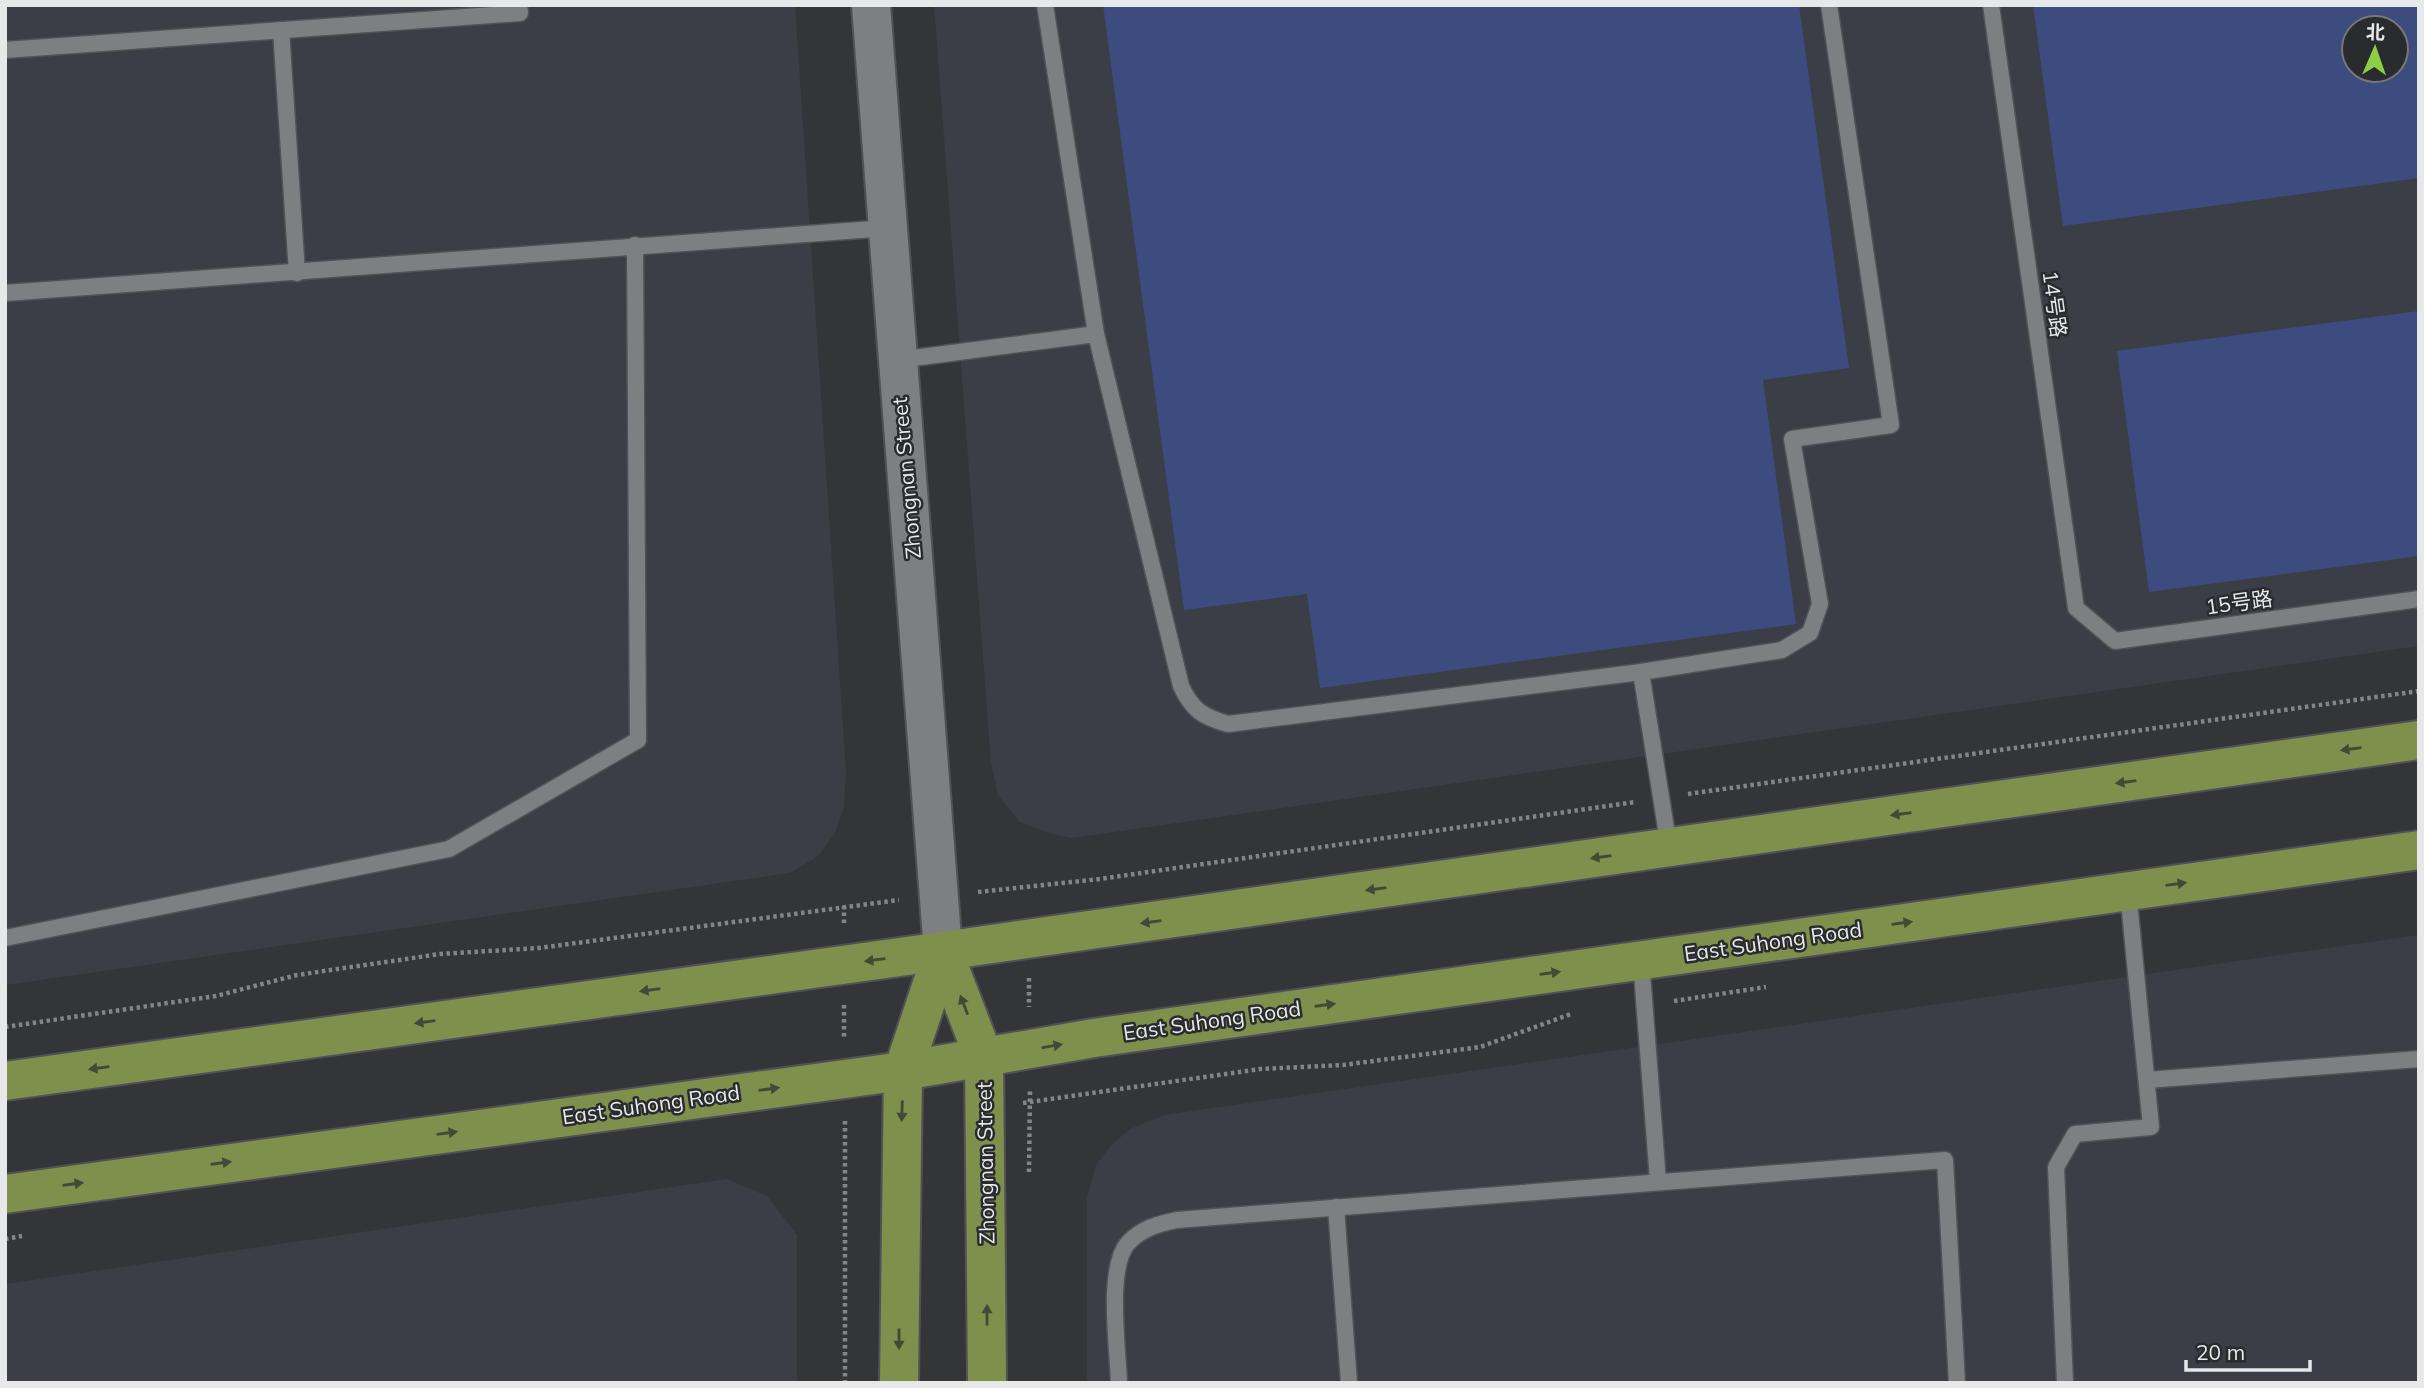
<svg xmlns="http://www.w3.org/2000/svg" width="2424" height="1388" viewBox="0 0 2424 1388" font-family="Mulish,'Noto Sans SC',sans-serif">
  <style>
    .built { fill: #3b3e46; fill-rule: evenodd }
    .building { fill: #3d4c7e; fill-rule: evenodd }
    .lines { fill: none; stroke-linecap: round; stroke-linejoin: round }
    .lane-casing { stroke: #515255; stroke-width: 19 }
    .secondary-casing { stroke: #515255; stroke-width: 42 }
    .primary-casing { stroke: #515255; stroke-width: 42 }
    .path { stroke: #848588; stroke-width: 4.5; stroke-dasharray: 3.5 3.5; stroke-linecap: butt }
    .lane { stroke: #7e7f83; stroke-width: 16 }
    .secondary { stroke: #7e7f83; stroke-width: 38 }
    .primary { stroke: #7e904c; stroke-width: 38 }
    .oneway { fill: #434937 }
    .labels { text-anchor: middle; stroke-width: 5; stroke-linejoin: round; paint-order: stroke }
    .street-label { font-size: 21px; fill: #e7e8ea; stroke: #2a2b2e }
  </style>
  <rect width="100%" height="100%" fill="#343538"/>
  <g class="built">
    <path d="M5 5H795L846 772 844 807 835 833 818 856 790 873 5 985Z"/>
    <path d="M934 5H2419V646L1072 838 1048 833 1020 822 998 795 991 763ZM2354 28H2396V70H2354Z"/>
    <path d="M2419 935V1383H1087V1197L1096 1165 1111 1145 1130 1129 1164 1115Z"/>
    <path d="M727 1179 767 1196 797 1235V1383H5V1284Z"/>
  </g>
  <g class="building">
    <path d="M1103 5H1799L1849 368 1763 380 1796 624 1320 688 1307 594 1184 610Z"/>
    <path d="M2033 5H2419V178L2063 226ZM2354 28H2396V70H2354Z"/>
    <path d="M2419 311V556L2149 592 2117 351Z"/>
  </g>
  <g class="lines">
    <g class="lane-casing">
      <g id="lane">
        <path d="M1045 5 1096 334 1181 686C1192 710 1203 717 1228 724L1641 672 1782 650 1810 633 1820 604 1792 439 1891 425 1829 5"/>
        <path d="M1991 5 2076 608 2115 641 2419 599"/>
        <path d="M281 30 297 273"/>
        <path d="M5 50 520 13 519 5"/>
        <path d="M5 293 888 228"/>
        <path d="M898 360 1096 334"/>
        <path d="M1641 672 1669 847"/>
        <path d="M5 938 449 849 638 740 635 245"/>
        <path d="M1641 960 1658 1181"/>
        <path d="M2147 1080 2419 1059"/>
        <path d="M1336 1207 1349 1383"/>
        <path d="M1119 1383C1118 1349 1106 1268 1128 1243 1142 1228 1158 1224 1177 1220L1945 1160 1957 1383"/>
        <path d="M2065 1383 2056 1167 2075 1134 2151 1127 2128 891"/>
      </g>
    </g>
    <g class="secondary-casing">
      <path id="secondary" d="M871 5 943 951"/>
    </g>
    <g class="primary-casing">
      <g id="primary">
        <path d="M943 951 984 1058 987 1383"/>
        <path d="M5 1081 943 951 2419 740"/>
        <path d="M5 1194 903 1071 1094 1038 2419 850"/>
        <path d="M899 1383 903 1071 943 951"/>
      </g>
    </g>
    <g class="path">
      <path d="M1688 794 2419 691"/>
      <path d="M978 892 1100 879 1635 802"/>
      <path d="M844 923V906"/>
      <path d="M1029 978V1007"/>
      <path d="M1674 1001 1766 987"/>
      <path d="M844 1005V1038"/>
      <path d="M5 1027 216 996 297 975 440 954 539 948 899 900"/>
      <path d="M1023 1103 1260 1069 1343 1065 1480 1047 1571 1014"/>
      <path d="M845 1121V1383"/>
      <path d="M1029 1172 1030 1090"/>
      <path d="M5 1239 22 1236"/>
    </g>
    <use href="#lane" class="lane"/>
    <use href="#secondary" class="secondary"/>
    <use href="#primary" class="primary"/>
  </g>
  <defs><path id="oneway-solid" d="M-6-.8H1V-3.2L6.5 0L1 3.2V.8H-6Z" transform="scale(1.75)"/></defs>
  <g class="oneway">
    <use href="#oneway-solid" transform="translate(2351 749) rotate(172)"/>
    <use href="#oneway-solid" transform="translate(2126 782) rotate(172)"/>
    <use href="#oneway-solid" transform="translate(1901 814) rotate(172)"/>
    <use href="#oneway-solid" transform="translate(1601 857) rotate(172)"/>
    <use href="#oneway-solid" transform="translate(2176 884) rotate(-8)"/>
    <use href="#oneway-solid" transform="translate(1376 889) rotate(172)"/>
    <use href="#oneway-solid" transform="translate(1151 922) rotate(172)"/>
    <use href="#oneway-solid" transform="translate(1902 923) rotate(-8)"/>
    <use href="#oneway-solid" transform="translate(875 960) rotate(173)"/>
    <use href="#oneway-solid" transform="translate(1550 973) rotate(-8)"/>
    <use href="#oneway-solid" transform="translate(650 990) rotate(172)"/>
    <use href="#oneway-solid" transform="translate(964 1005) rotate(-111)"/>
    <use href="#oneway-solid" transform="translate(1325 1005) rotate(-8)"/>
    <use href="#oneway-solid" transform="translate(425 1022) rotate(172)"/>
    <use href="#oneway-solid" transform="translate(1052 1046) rotate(-10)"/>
    <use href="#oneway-solid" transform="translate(99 1068) rotate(172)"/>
    <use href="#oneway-solid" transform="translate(769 1089) rotate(-8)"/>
    <use href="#oneway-solid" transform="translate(902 1111) rotate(92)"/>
    <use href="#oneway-solid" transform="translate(447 1133) rotate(-8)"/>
    <use href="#oneway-solid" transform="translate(221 1163) rotate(-8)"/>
    <use href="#oneway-solid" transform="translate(73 1184) rotate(-8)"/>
    <use href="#oneway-solid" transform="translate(987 1315) rotate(-90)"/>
    <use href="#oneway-solid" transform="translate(899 1339) rotate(90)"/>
  </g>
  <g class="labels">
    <g class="street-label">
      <text transform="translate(2054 304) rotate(82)" y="7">14号路</text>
      <text transform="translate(907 478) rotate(-95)" y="7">Zhongnan Street</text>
      <text transform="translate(2239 603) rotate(-8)" y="7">15号路</text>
      <text transform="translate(1773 942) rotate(-8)" y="7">East Suhong Road</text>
      <text transform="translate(1212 1021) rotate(-8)" y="7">East Suhong Road</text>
      <text transform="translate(651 1105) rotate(-8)" y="7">East Suhong Road</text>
      <text transform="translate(986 1163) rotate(-91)" y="7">Zhongnan Street</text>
    </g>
  </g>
  <rect width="2424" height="1388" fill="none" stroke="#e7e8ea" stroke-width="14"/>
  <g transform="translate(2375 49) rotate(2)"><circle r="33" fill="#2a2b2e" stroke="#767779" stroke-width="2"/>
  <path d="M0-5L12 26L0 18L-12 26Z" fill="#8cce45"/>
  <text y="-10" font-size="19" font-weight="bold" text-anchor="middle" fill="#e7e8ea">北</text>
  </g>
  <path d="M2186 1360v10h124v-10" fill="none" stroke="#e7e8ea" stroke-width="3.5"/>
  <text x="2196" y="1360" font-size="21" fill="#e7e8ea" stroke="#2a2b2e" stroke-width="5" paint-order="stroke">20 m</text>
</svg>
